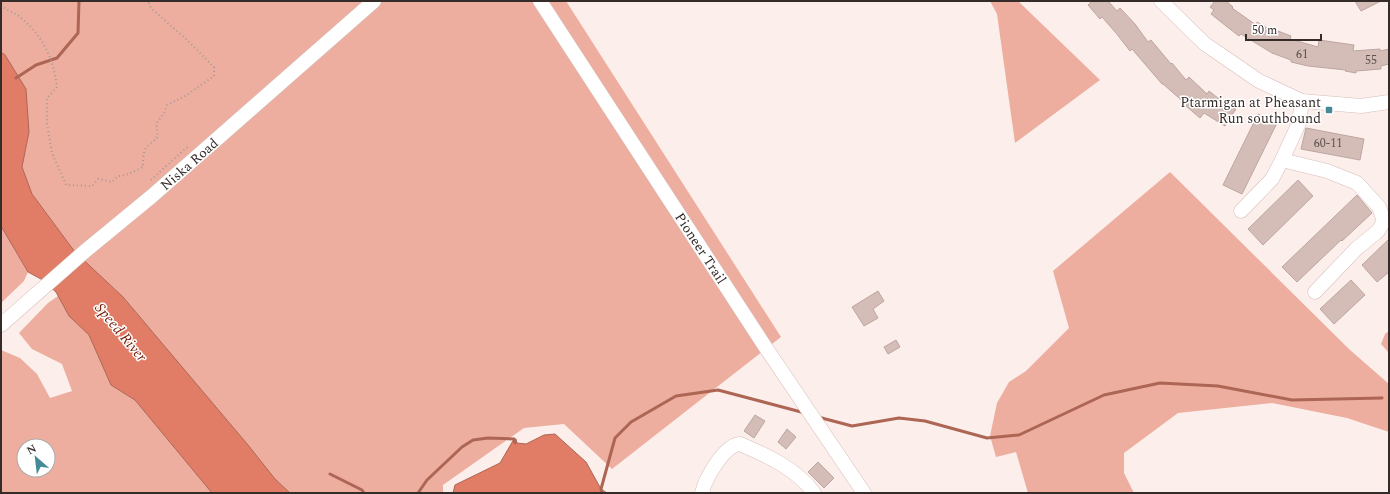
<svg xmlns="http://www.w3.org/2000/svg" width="1390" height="494" viewBox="0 0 1390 494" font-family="Spectral,serif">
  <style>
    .green { fill: #edae9f; fill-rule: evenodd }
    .water { fill: #e17d66; stroke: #ad6554 }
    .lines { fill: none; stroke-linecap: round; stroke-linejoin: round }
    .stream { stroke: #ad6554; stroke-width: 3 }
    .building { fill: #d4bdb7; stroke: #bda6a1 }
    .minor-casing { stroke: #d7bfba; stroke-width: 15 }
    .path { stroke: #a59996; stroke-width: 2; stroke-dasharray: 1 3; stroke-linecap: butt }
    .minor { stroke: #fff; stroke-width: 14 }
    .poi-dot { fill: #468a99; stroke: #fff; stroke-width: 1.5 }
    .labels { text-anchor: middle; stroke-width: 3; stroke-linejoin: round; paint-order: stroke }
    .number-label { font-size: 12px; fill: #5d504d }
    .poi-label { font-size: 14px; fill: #352c2a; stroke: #fff; text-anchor: end }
    .street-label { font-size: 14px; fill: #352c2a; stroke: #fff }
    .water-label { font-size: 15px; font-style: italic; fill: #7a210c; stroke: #fff }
  </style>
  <rect width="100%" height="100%" fill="#fceeea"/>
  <g class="green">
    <path d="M1 1H566L781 337 612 469 564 424 524 428 443 485V493H290L275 479 248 445 123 297 75 252 32 194 22 167 29 132 5 55 1 52Z"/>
    <path d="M990 1H1018L1100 80 1015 143 997 14Z"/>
    <path d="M1170 172 1350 350 1389 384V432L1347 418 1272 403 1178 413 1124 453V473L1134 493H1028L1016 452 996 457 990 436 997 403 1009 382 1026 371 1069 328 1053 271Z"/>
    <path d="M1 226 28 272 24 281 1 303Z"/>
    <path d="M58 296 69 316 89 335 111 385 135 400 212 493H1V350L20 358 37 374 50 398 72 391 62 364 32 349 19 333 48 303ZM24 446H48V470H24Z"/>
    <path d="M1389 331V353L1381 344 1385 334Z"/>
  </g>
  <g class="water">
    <path d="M1 52 5 55 26 89 29 132 22 167 32 194 75 252 123 297 248 445 275 479 290 493H212L135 400 111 385 89 335 69 316 56 292 41 279 28 272 1 226Z"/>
    <path d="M555 434 586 462 601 489 607 493H453L455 485 500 463 514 439H516L517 443 526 444 544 435Z"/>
  </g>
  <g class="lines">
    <g class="stream">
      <path d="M16 78 36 65 57 58 78 33 79 1"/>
      <path d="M818 417 852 426 899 418 925 421 987 438 1019 435 1104 395 1160 383 1218 386 1292 400 1382 398"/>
      <path d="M330 474 362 490 364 493"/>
      <path d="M418 493 427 480 462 447 473 440 488 438 514 439 515 443"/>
      <path d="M602 493 601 489 615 438 631 422 676 396 718 390 805 413"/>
    </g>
  </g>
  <g class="building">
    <path d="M1092 1H1108L1117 11 1120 8 1135 24 1148 42 1151 40 1171 64 1172 63 1186 80 1189 77 1207 94 1209 91 1227 105 1228 104 1236 109 1225 126 1204 113 1200 118 1186 106 1187 105 1163 84H1162L1132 49 1130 51 1116 33 1102 17 1100 19 1088 5Z"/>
    <path d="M1215 1H1226L1233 7 1232 8 1256 25 1257 22 1277 34 1278 31 1291 36 1290 39 1318 47 1319 40 1354 45 1353 51 1380 49V51L1389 49V64L1381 66V69L1356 71V73L1345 71 1346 70 1308 66 1291 62V60L1272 53 1241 34 1239 36 1226 26 1211 14 1214 10 1210 7Z"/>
    <path d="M1355 1H1381L1361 11Z"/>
    <path d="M1258 114 1277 123 1242 194 1223 185Z"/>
    <path d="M1306 128 1364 139 1360 160 1301 149Z"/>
    <path d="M1298 180 1313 196 1263 245 1248 229Z"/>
    <path d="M1357 195 1372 213 1342 241 1341 240 1297 282 1282 267Z"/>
    <path d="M1389 239V272L1377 282 1362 265Z"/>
    <path d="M1351 280 1365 295 1334 324 1320 309Z"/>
    <path d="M878 291 884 301 873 309 878 318 864 326 852 307Z"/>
    <path d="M896 340 900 347 888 354 884 347Z"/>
    <path d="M755 415 765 421 754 438 744 431Z"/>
    <path d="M787 429 796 437 786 449 778 442Z"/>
    <path d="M818 462 834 478 824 488 808 472Z"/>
  </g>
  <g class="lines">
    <g class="minor-casing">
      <g id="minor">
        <path d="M540 1 764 345 864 493"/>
        <path d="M1161 1 1205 44 1259 81 1302 101 1361 106 1389 102"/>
        <path d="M1282 160 1327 171 1357 183 1379 207 1384 221 1378 231 1356 249 1315 292"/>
        <path d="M1241 211 1272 179 1282 160 1299 123 1302 101"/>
        <path d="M1 325 84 252 152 196 374 1"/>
        <path d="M702 493C705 479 724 445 740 444 766 455 797 469 814 493"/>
      </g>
    </g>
    <g class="path">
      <path d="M1 5C7 11 14 12 20 17 43 36 53 57 57 87L47 98V124L52 153 66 185 92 186 98 179 112 182 118 176 126 175 143 167C143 162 143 152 146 148 156 136 160 143 156 124L164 113 167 105 187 95 214 76V67L186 39 151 8 148 1"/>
      <path d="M151 180 186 148 190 146"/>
    </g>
    <use href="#minor" class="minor"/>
  </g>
  <rect class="poi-dot" x="1325" y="106" width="8" height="8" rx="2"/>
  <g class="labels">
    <g class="number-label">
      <text x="1302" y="58">61</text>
      <text x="1371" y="64">55</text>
      <text x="1328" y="147">60-11</text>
    </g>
    <g class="poi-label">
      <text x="1321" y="107">Ptarmigan at Pheasant<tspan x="1321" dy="16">Run southbound</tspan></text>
    </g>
    <g class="street-label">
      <text transform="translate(189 164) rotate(-41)" y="5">Niska Road</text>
      <text transform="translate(701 248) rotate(57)" y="5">Pioneer Trail</text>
    </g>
    <g class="water-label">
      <text transform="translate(121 332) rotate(50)" y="5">Speed River</text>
    </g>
  </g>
  <rect width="1390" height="494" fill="none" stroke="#352c2a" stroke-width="4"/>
  <g transform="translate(36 458) rotate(332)"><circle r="19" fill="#ffffff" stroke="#aeabaa"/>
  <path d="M0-3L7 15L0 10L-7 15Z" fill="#468a99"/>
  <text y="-6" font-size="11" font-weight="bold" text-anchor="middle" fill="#352c2a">N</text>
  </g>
  <path d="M1246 34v6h75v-6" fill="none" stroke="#352c2a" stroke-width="2"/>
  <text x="1252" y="34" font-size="12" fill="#352c2a" stroke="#ffffff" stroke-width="3" paint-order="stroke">50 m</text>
</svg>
